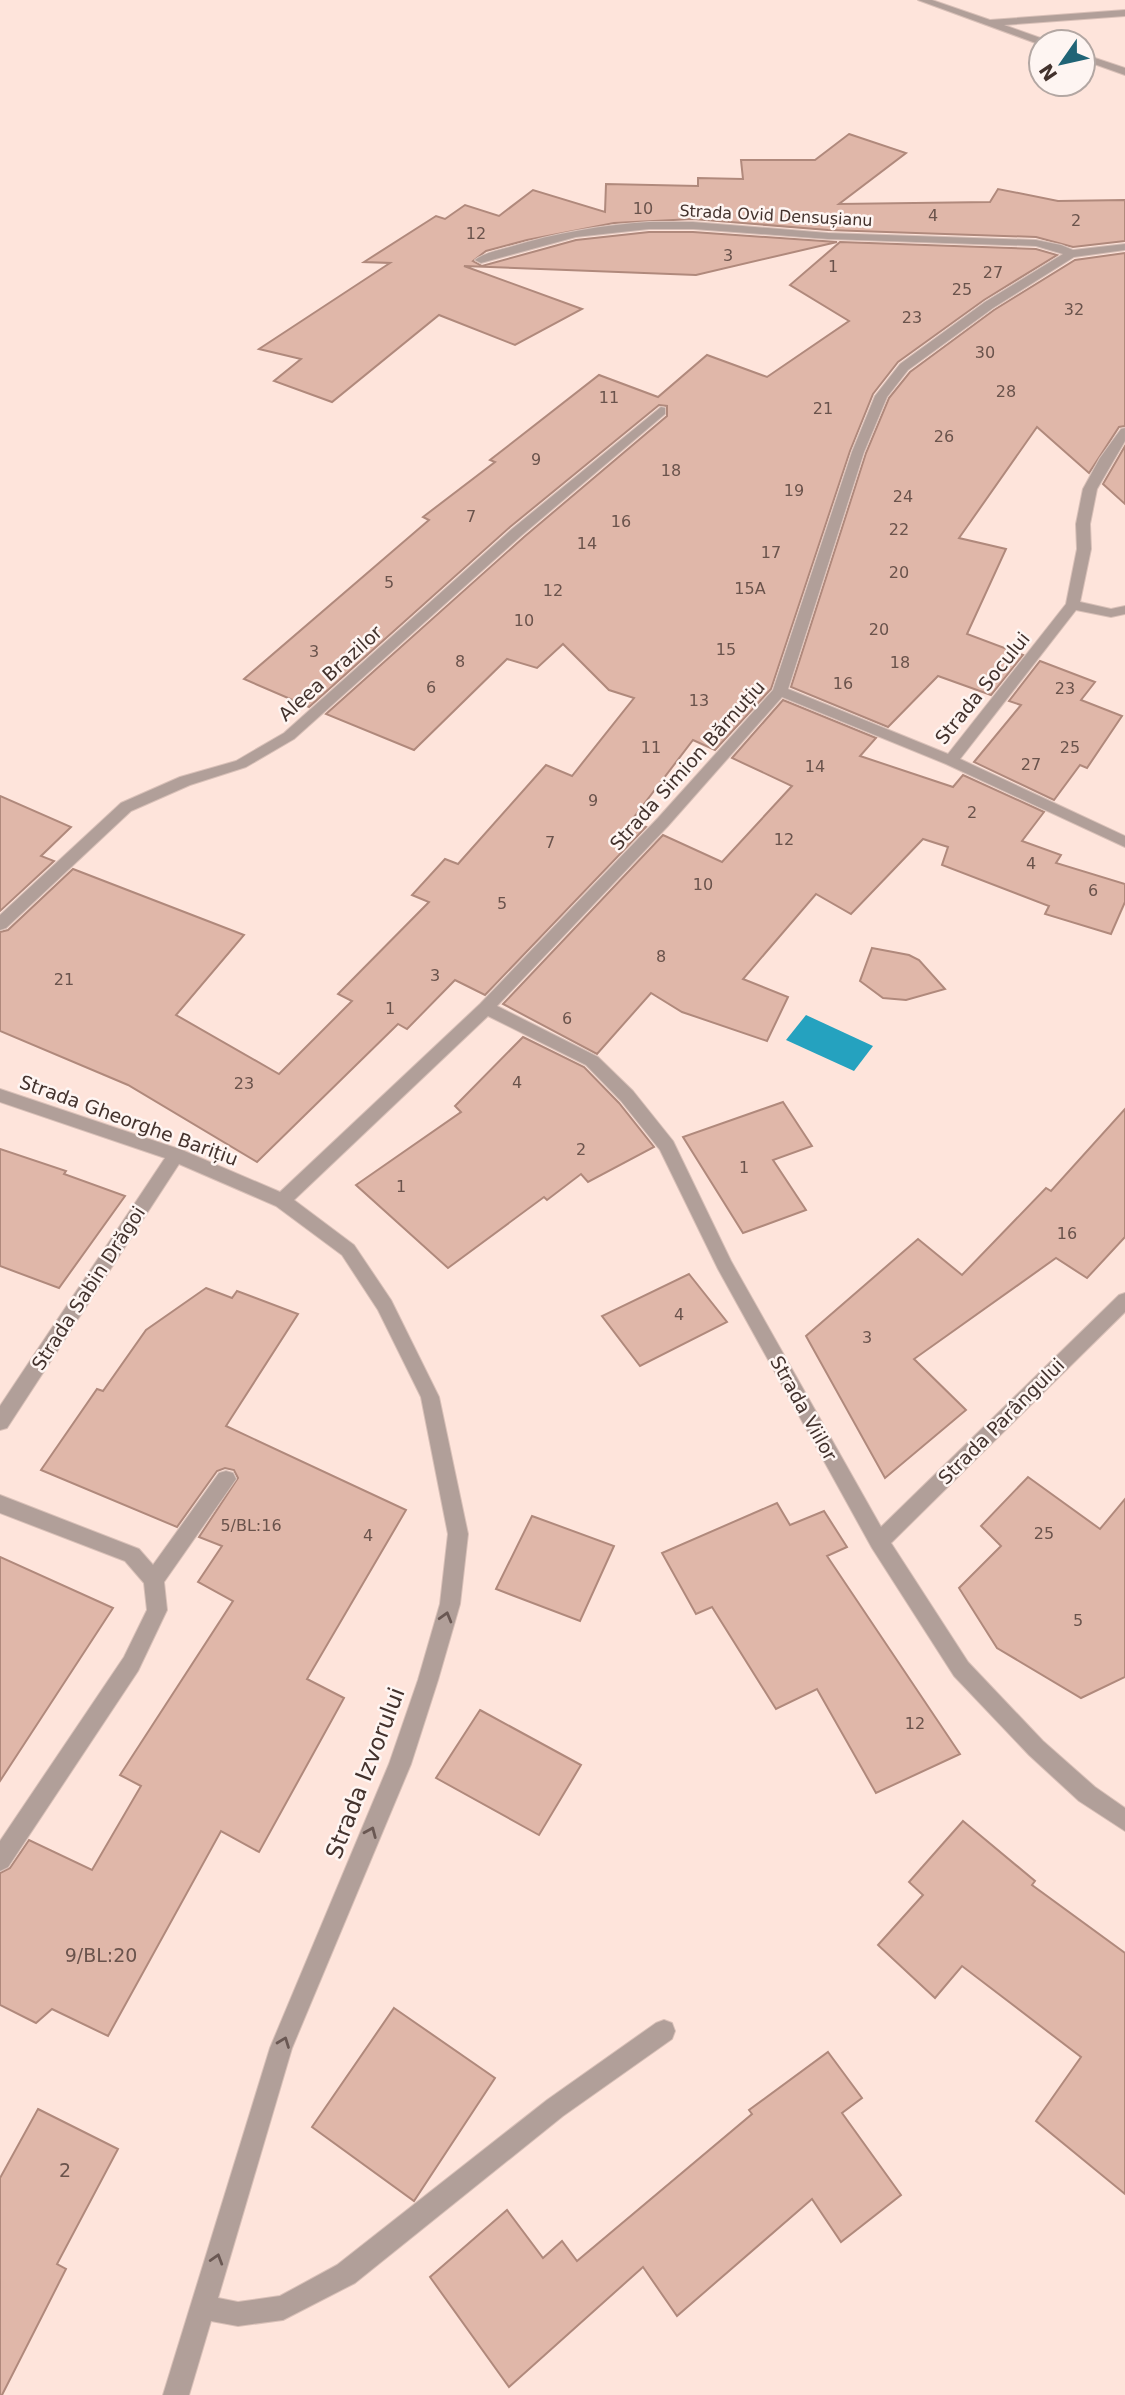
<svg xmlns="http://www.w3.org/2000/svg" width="1125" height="2395" viewBox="0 0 1125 2395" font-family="'DejaVu Sans',sans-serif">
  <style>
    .water { fill: #25a2bf }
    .building { fill: #e0b7a9; stroke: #b0897c; stroke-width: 2 }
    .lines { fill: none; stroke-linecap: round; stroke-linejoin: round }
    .street-casing { stroke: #d9c0b8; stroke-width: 2 }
    .street { fill: #b19f99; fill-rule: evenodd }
    .oneway { stroke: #6a5853 }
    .labels { text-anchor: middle; stroke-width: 5; stroke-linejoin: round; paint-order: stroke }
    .number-label { font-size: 16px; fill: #6a534c }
    .far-street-label { font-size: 16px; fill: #43322d; stroke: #fef5f2 }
    .street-label { font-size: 19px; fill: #43322d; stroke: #fef5f2 }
    .near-number-label { font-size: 19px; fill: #6a534c }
    .near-street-label { font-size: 23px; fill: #43322d; stroke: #fef5f2 }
  </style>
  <rect width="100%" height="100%" fill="#fee4db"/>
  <path class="water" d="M806 1015 873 1046 854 1071 786 1040Z"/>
  <g class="building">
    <path d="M849 134 906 153 839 204 990 202 998 189 1058 201 1125 200V241L1073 247 1036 237 828 230 693 219 614 223 527 240 486 251 473 261 482 266 576 240 649 232H693L837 242 696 275 464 266 582 309 515 345 439 315 332 402 274 381 301 359 259 349 390 263 364 262 436 216 445 219 465 205 499 216 533 190 605 212 606 184 698 186V178L743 179 741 160H815Z"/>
    <path d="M840 242 1036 249 1057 255 984 300 898 362 873 394 850 451 771 689 715 750 693 740 631 821 646 827 485 995 455 980 407 1029 398 1024 257 1162 128 1085 0 1031V932L8 930 73 869 244 935 176 1015 279 1074 352 1001 338 994 429 902 412 895 445 859 458 864 546 765 572 776 634 698 609 690 563 644 537 668 507 659 414 750 326 714 524 537 667 416V406L659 405 510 527 309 707 244 679 429 520 423 517 495 462 490 460 599 375 658 397 707 355 767 377 849 321 790 285Z"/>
    <path d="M1125 253V426L1119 427 1089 473 1037 427 959 538 1006 549 967 634 1023 655 991 695 938 676 888 727 791 687 866 453 889 398 910 372 994 310 1075 260Z"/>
    <path d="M1125 446V504L1103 484Z"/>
    <path d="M1040 661 1095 682 1081 700 1122 716 1087 768 1080 765 1054 800 974 762 1021 705 1009 701Z"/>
    <path d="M783 700 876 738 860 756 953 787 963 775 1044 812 1022 841 1061 855 1056 863 1125 884V902L1111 934 1045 914 1049 906 942 865 948 847 923 839 851 914 816 894 743 979 788 997 767 1041 682 1012 651 993 597 1054 503 1004 663 835 722 862 792 786 732 758Z"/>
    <path d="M0 796 71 827 41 856 54 861 0 911Z"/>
    <path d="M872 948 909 955 919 960 945 989 906 1000 883 998 860 981Z"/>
    <path d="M523 1037 584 1067 619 1103 654 1147 588 1182 581 1174 547 1200 544 1197 448 1268 356 1185 461 1112 455 1106Z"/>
    <path d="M783 1102 812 1146 773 1160 806 1210 743 1233 683 1137Z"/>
    <path d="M1125 1109V1237L1087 1278 1056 1258 914 1359 966 1410 885 1478 806 1336 918 1239 962 1275 1046 1188 1051 1191Z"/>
    <path d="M0 1149 66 1171 64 1174 125 1196 59 1288 0 1266Z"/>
    <path d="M689 1274 727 1322 640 1366 602 1316Z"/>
    <path d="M206 1288 232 1298 237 1291 298 1314 226 1426 406 1510 307 1679 344 1698 259 1852 221 1831 108 2036 52 2009 36 2023 0 2005V1873L10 1868 29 1840 92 1870 141 1786 120 1775 233 1601 198 1582 222 1546 199 1537 238 1478 234 1470 225 1468 217 1471 177 1527 41 1470 97 1389 103 1391 146 1330Z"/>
    <path d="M1028 1477 1100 1529 1125 1499V1677L1081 1698 997 1648 959 1588 1001 1546 981 1526Z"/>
    <path d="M777 1503 790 1525 824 1511 847 1547 827 1556 960 1754 876 1793 817 1689 776 1709 712 1607 696 1614 662 1553Z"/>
    <path d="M532 1516 614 1546 580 1621 496 1589Z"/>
    <path d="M0 1557 113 1608 0 1781Z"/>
    <path d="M480 1710 581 1765 539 1835 436 1778Z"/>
    <path d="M963 1821 1035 1881 1032 1885 1125 1953V2194L1036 2121 1081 2057 962 1966 935 1998 878 1945 923 1895 909 1882Z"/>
    <path d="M394 2008 495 2078 414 2201 312 2127Z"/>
    <path d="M828 2052 862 2098 842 2113 901 2195 841 2242 812 2199 677 2316 643 2267 509 2387 430 2277 507 2210 543 2258 562 2241 577 2261 752 2114 749 2110Z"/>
    <path d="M38 2109 118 2149 57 2264 66 2269 2 2395H0V2178Z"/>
  </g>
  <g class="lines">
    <g class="street-casing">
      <g id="street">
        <path d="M918 0H932L990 20 1125 10V16L1004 25 1046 40 1047 42H1041V45Z"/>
        <path d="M1083 54 1125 68V75L1083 60Z"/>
        <path d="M649 222H693L828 233 1036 240 1061 245 1073 250 1125 244V250L1074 257 993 308 908 370 887 397 864 452 788 689 948 754 1066 604 1077 549 1076 524 1083 489 1100 458 1121 429 1125 428V441L1097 489 1090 524 1091 549 1080 602 1111 609 1125 606V614L1111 617 1076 610 960 759 1125 836V847L946 764 782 697 668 826 497 1006 598 1057 633 1091 673 1141 731 1261 881 1527 1119 1295 1125 1293V1312L891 1543 968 1662 1043 1741 1095 1787 1125 1808V1831L1079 1801 1029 1755 954 1676 872 1548 718 1269 660 1150 621 1101 586 1065 488 1016 294 1200 354 1245 391 1300 439 1397 468 1534 460 1604 438 1680 411 1764 292 2048 218 2298 238 2302 280 2296 337 2265 547 2100 656 2023 664 2020 672 2023 675 2031 672 2039 563 2116 355 2283 283 2320 238 2326 211 2321 189 2395H163L270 2048 389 1764 418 1680 440 1604 448 1534 421 1397 378 1310 342 1255 276 1206 179 1164 7 1428 0 1430V1406L165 1158 0 1102V1089L182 1150 280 1192 480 1004 658 818 773 690 852 452 875 396 900 364 985 302 1063 254 1036 246 828 239 693 229H649L576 237 481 263 475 260C484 253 499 250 510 247 556 233 602 225 649 222Z"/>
        <path d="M661 407 665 408V414L522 535 294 739 246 767 190 785 131 811 6 928 0 930V915L121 803 180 777 236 761 284 733 512 529Z"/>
        <path d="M226 1471 233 1473 236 1479 164 1582 167 1610 138 1671 8 1867 0 1871V1841L124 1657 147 1610 144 1583 125 1561 0 1513V1495L139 1549 153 1565 219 1473Z"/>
      </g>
    </g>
    <use href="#street" class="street"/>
  </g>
  <defs><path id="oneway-chevron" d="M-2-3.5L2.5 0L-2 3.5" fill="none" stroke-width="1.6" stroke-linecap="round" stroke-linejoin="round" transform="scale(1.75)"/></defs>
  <g class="oneway">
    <use href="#oneway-chevron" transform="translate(446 1617) rotate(-74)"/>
    <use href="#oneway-chevron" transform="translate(371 1832) rotate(-67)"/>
    <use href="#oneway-chevron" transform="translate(284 2042) rotate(-69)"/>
    <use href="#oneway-chevron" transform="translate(217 2259) rotate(-73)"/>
  </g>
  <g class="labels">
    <g class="number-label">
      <text x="643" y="214">10</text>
      <text x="933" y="221">4</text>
      <text x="1076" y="226">2</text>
      <text x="476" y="239">12</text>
      <text x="728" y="261">3</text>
      <text x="833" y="272">1</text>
      <text x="993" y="278">27</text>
      <text x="962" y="295">25</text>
      <text x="1074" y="315">32</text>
      <text x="912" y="323">23</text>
      <text x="985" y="358">30</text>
      <text x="1006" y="397">28</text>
      <text x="609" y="403">11</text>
      <text x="823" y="414">21</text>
      <text x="944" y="442">26</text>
      <text x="536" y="465">9</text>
      <text x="671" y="476">18</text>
      <text x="794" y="496">19</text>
      <text x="903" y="502">24</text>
      <text x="471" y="522">7</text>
      <text x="621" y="527">16</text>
      <text x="899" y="535">22</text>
      <text x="587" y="549">14</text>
      <text x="771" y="558">17</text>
      <text x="899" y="578">20</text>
      <text x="389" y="588">5</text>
      <text x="750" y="594">15A</text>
      <text x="553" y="596">12</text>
      <text x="524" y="626">10</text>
      <text x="879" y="635">20</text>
      <text x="726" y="655">15</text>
      <text x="314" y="657">3</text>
      <text x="460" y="667">8</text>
      <text x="900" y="668">18</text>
      <text x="843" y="689">16</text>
      <text x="431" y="693">6</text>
      <text x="1065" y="694">23</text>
      <text x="699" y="706">13</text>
      <text x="651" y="753">11</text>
      <text x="1070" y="753">25</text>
      <text x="1031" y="770">27</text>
      <text x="815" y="772">14</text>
      <text x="593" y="806">9</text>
      <text x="972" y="818">2</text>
      <text x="784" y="845">12</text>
      <text x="550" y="848">7</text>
      <text x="1031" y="869">4</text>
      <text x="703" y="890">10</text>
      <text x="1093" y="896">6</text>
      <text x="502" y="909">5</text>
      <text x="661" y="962">8</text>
      <text x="435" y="981">3</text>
      <text x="64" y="985">21</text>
      <text x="390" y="1014">1</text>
      <text x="567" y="1024">6</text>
      <text x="517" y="1088">4</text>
      <text x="244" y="1089">23</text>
      <text x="581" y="1155">2</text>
      <text x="744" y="1173">1</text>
      <text x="401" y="1192">1</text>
      <text x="1067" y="1239">16</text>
      <text x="679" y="1320">4</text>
      <text x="867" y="1343">3</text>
      <text x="251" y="1531">5/BL:16</text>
      <text x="1044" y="1539">25</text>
      <text x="368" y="1541">4</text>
      <text x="1078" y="1626">5</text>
      <text x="915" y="1729">12</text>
    </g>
    <g class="far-street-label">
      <text transform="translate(776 215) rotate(3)" y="6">Strada Ovid Densușianu</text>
    </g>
    <g class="street-label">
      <text transform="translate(330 673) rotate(-42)" y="7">Aleea Brazilor</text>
      <text transform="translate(982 688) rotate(-51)" y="7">Strada Socului</text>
      <text transform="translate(687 765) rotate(-48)" y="7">Strada Simion Bărnuțiu</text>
      <text transform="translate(129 1120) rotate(20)" y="7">Strada Gheorghe Barițiu</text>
      <text transform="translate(88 1288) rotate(-57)" y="7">Strada Sabin Drăgoi</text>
      <text transform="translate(804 1408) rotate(61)" y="7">Strada Viilor</text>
      <text transform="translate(1001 1421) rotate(-45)" y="7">Strada Parângului</text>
    </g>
    <g class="near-number-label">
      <text x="101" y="1962">9/BL:20</text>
      <text x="65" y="2177">2</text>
    </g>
    <g class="near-street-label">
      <text transform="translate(365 1773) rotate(-69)" y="8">Strada Izvorului</text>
    </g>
  </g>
  <g transform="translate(1062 63) rotate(236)"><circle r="33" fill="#fef5f2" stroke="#b3a7a3" stroke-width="2"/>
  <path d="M0-5L12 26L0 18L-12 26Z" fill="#206476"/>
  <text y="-10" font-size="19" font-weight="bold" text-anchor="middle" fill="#43322d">N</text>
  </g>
</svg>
